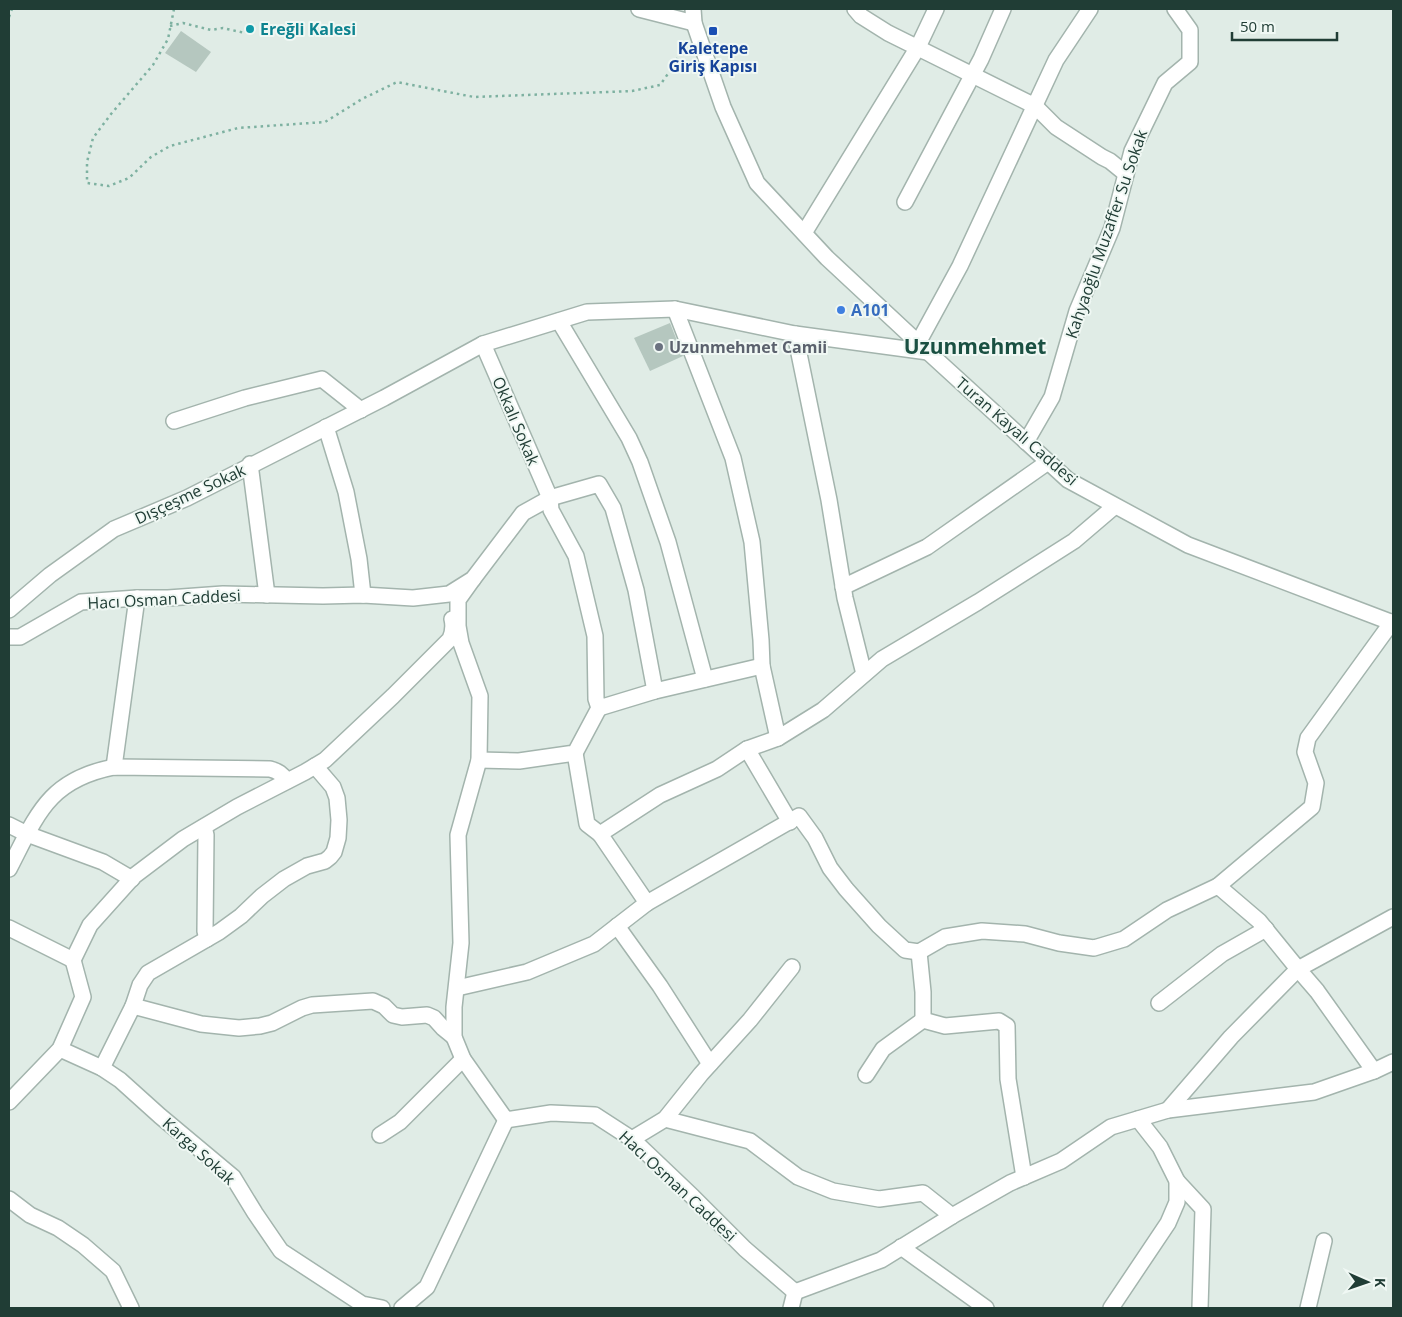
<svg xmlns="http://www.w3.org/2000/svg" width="1402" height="1317" viewBox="0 0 1402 1317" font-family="'Open Sans',sans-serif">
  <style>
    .building { fill: #b5c7bf }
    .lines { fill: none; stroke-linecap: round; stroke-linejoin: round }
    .minor-casing { stroke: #a3b4ad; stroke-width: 18 }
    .path { stroke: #7eb1a1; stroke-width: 2.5; stroke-dasharray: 2.5 4; stroke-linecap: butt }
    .minor { stroke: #fff; stroke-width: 15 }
    .culture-dot { fill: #0f9aa8; stroke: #f0f8f4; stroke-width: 2 }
    .transit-dot { fill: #1a4fb4; stroke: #f0f8f4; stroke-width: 2 }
    .shop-dot { fill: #3f7fe0; stroke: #f0f8f4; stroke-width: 2 }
    .worship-dot { fill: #6b7280; stroke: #f0f8f4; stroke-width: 2 }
    .labels { text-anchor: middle; stroke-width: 4; stroke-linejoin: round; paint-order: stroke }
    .culture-label { font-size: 16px; font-weight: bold; fill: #0d838f; stroke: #f0f8f4; text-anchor: start }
    .transit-label { font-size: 16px; font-weight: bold; fill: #164399; stroke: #f0f8f4 }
    .street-label { font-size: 16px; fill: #203d35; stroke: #f0f8f4 }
    .shop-label { font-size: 16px; font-weight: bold; fill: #366cbe; stroke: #f0f8f4; text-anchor: start }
    .worship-label { font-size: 16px; font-weight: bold; fill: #5b616d; stroke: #f0f8f4; text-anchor: start }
    .district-label { font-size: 21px; font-weight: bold; fill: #1a5042; stroke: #f0f8f4 }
  </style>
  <rect width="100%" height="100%" fill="#e0ece6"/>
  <g class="building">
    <path d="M181 31 211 52 196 72 165 53Z"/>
    <path d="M670 323 683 356 650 371 634 338Z"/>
  </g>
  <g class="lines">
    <g class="minor-casing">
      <g id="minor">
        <path d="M639 9 694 23"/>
        <path d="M693 9 694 23 723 107 757 183 827 258 928 352 1068 480 1188 545 1393 623"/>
        <path d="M855 9 861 16 888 33 1035 106 1056 127 1102 157 1110 161 1126 174"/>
        <path d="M905 202 981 59 1003 9"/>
        <path d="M804 233 918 47 936 9"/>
        <path d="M675 309 733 458 752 542 761 640 762 666 778 738"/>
        <path d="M559 321 629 438 640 462 668 542 705 679"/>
        <path d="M795 334 829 500 845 598 864 674"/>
        <path d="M918 343 960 266 1056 60 1090 9"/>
        <path d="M174 421 245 398 322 379 361 410"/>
        <path d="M326 427 346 492 359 559 363 595"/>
        <path d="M1026 442 1052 397 1077 311 1112 228 1132 151 1165 83 1190 62V30L1175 9"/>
        <path d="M250 464 267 595"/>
        <path d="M473 579 458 600V626L461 643 480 696 479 760 458 835 461 943 454 1007V1037L463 1059 506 1120 551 1113 595 1115 632 1139 693 1197 745 1249 795 1292"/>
        <path d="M843 587 927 547 1048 462"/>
        <path d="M9 610 50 575 114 529 187 498 384 398 483 344 587 312 675 309 795 334 928 352"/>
        <path d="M9 637H20L81 602 137 598H168L223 594 323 596 363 595 413 598 449 594 473 579 523 513 550 498 599 484 613 508 636 590 655 691"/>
        <path d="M599 708 655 691 762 666"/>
        <path d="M747 749 790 822"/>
        <path d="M575 753 587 824 600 834"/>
        <path d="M479 760 519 761 575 753 599 708 596 699 595 636 576 556 551 510 550 498 483 344"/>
        <path d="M114 767 137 598"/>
        <path d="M9 825 27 834 103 862 132 879"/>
        <path d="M204 827 206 835 205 931 207 939"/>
        <path d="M9 869C37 815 48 780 114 767L270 769C278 771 282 774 287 781"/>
        <path d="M1218 886 1312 807 1316 783 1305 752 1308 738 1392 622"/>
        <path d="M647 903 600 834 660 795 717 769 747 749 778 738 823 710 882 659 978 602 1074 541 1115 506"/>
        <path d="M617 926 660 986 710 1064"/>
        <path d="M9 928 73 960"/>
        <path d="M919 952 923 992V1020"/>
        <path d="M73 960 90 925 134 876 183 839 237 807 305 772 325 760 393 696 450 639C453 632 454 627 452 619"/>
        <path d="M457 988 527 972 594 944 647 903 799 816 815 838 830 868 846 889 879 926 905 950 919 952 945 937 982 931 1025 934 1059 943 1094 948 1124 939 1167 910 1218 886 1259 921 1298 969 1231 1037 1168 1110"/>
        <path d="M1159 1003 1222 954 1266 929"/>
        <path d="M133 1006 201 1024 239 1028 260 1026 272 1023 302 1008 312 1005 373 1001 384 1006 393 1015 402 1017 427 1015 434 1018 443 1028 454 1037"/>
        <path d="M60 1049 102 1068 120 1080 160 1116 233 1177 255 1213 281 1251 362 1304 382 1308"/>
        <path d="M102 1068 133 1006 140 985 148 973 219 932 241 916 262 896 284 879 307 866 325 861 330 857 334 852 338 838 339 820 337 798 333 787 315 766"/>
        <path d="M1374 1071 1317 991 1298 969 1393 917"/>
        <path d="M866 1075 883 1049 923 1020 945 1026 999 1021 1007 1026 1008 1079 1024 1177"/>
        <path d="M9 1102 60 1049 83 997 73 960"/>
        <path d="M665 1119 750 1141 798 1177 833 1191 879 1199 923 1193 952 1216"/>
        <path d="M380 1135 400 1122 463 1059"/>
        <path d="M632 1139 665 1119 701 1074 750 1020 792 967"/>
        <path d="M1177 1181 1203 1209 1200 1308"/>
        <path d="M9 1199 30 1215 58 1228 83 1245 113 1271 131 1308"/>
        <path d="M901 1247 986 1308"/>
        <path d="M795 1292 881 1260 952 1216 1010 1183 1061 1161 1111 1127 1168 1110 1314 1092 1374 1071 1393 1062"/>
        <path d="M402 1308 427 1287 506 1120"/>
        <path d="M791 1308 795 1292"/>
        <path d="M1111 1308 1168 1223 1177 1202V1181L1160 1147 1138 1119"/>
        <path d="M1308 1308 1324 1241"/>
      </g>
    </g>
    <g class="path">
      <path d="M174 9 168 39 153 65 111 114 93 138 87 162V183L109 186 129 178 151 157 170 146 238 128 325 122 362 99 397 82 474 97 632 91 660 85 670 71 686 44"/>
      <path d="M9 17 12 9"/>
      <path d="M170 26 183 23 211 30 223 28 245 33"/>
    </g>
    <use href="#minor" class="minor"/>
  </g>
  <circle class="culture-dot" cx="250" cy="29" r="5"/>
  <rect class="transit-dot" x="708" y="26" width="10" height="10" rx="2.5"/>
  <circle class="shop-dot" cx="841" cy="310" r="5"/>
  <circle class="worship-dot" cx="659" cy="347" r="5"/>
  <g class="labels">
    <g class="culture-label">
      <text x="260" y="35">Ereğli Kalesi</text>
    </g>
    <g class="transit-label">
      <text x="713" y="54">Kaletepe<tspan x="713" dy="18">Giriş Kapısı</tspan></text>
    </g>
    <g class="street-label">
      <text transform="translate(1106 234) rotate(-71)" y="6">Kahyaoğlu Muzaffer Su Sokak</text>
      <text transform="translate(516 421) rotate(67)" y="6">Okkalı Sokak</text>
      <text transform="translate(1017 431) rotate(41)" y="6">Turan Kayalı Caddesi</text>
      <text transform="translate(190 494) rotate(-25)" y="6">Dışçeşme Sokak</text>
      <text transform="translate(164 599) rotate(-3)" y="6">Hacı Osman Caddesi</text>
      <text transform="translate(199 1151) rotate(42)" y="6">Karga Sokak</text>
      <text transform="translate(678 1186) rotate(43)" y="6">Hacı Osman Caddesi</text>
    </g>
    <g class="shop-label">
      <text x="851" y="316">A101</text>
    </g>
    <g class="worship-label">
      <text x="669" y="353">Uzunmehmet Camii</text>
    </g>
    <g class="district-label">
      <text x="975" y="354">Uzunmehmet</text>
    </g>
  </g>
  <rect width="1402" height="1317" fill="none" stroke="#203d35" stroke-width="20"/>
  <g transform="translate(1367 1282) rotate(92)" stroke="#f0f8f4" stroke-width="4" paint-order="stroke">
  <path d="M0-4L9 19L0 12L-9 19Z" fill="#203d35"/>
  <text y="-8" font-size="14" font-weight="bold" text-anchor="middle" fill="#203d35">K</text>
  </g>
  <path d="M1232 32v8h105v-8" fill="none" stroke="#203d35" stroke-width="2.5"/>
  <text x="1240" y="32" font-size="15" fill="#203d35" stroke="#f0f8f4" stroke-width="4" paint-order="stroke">50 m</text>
</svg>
